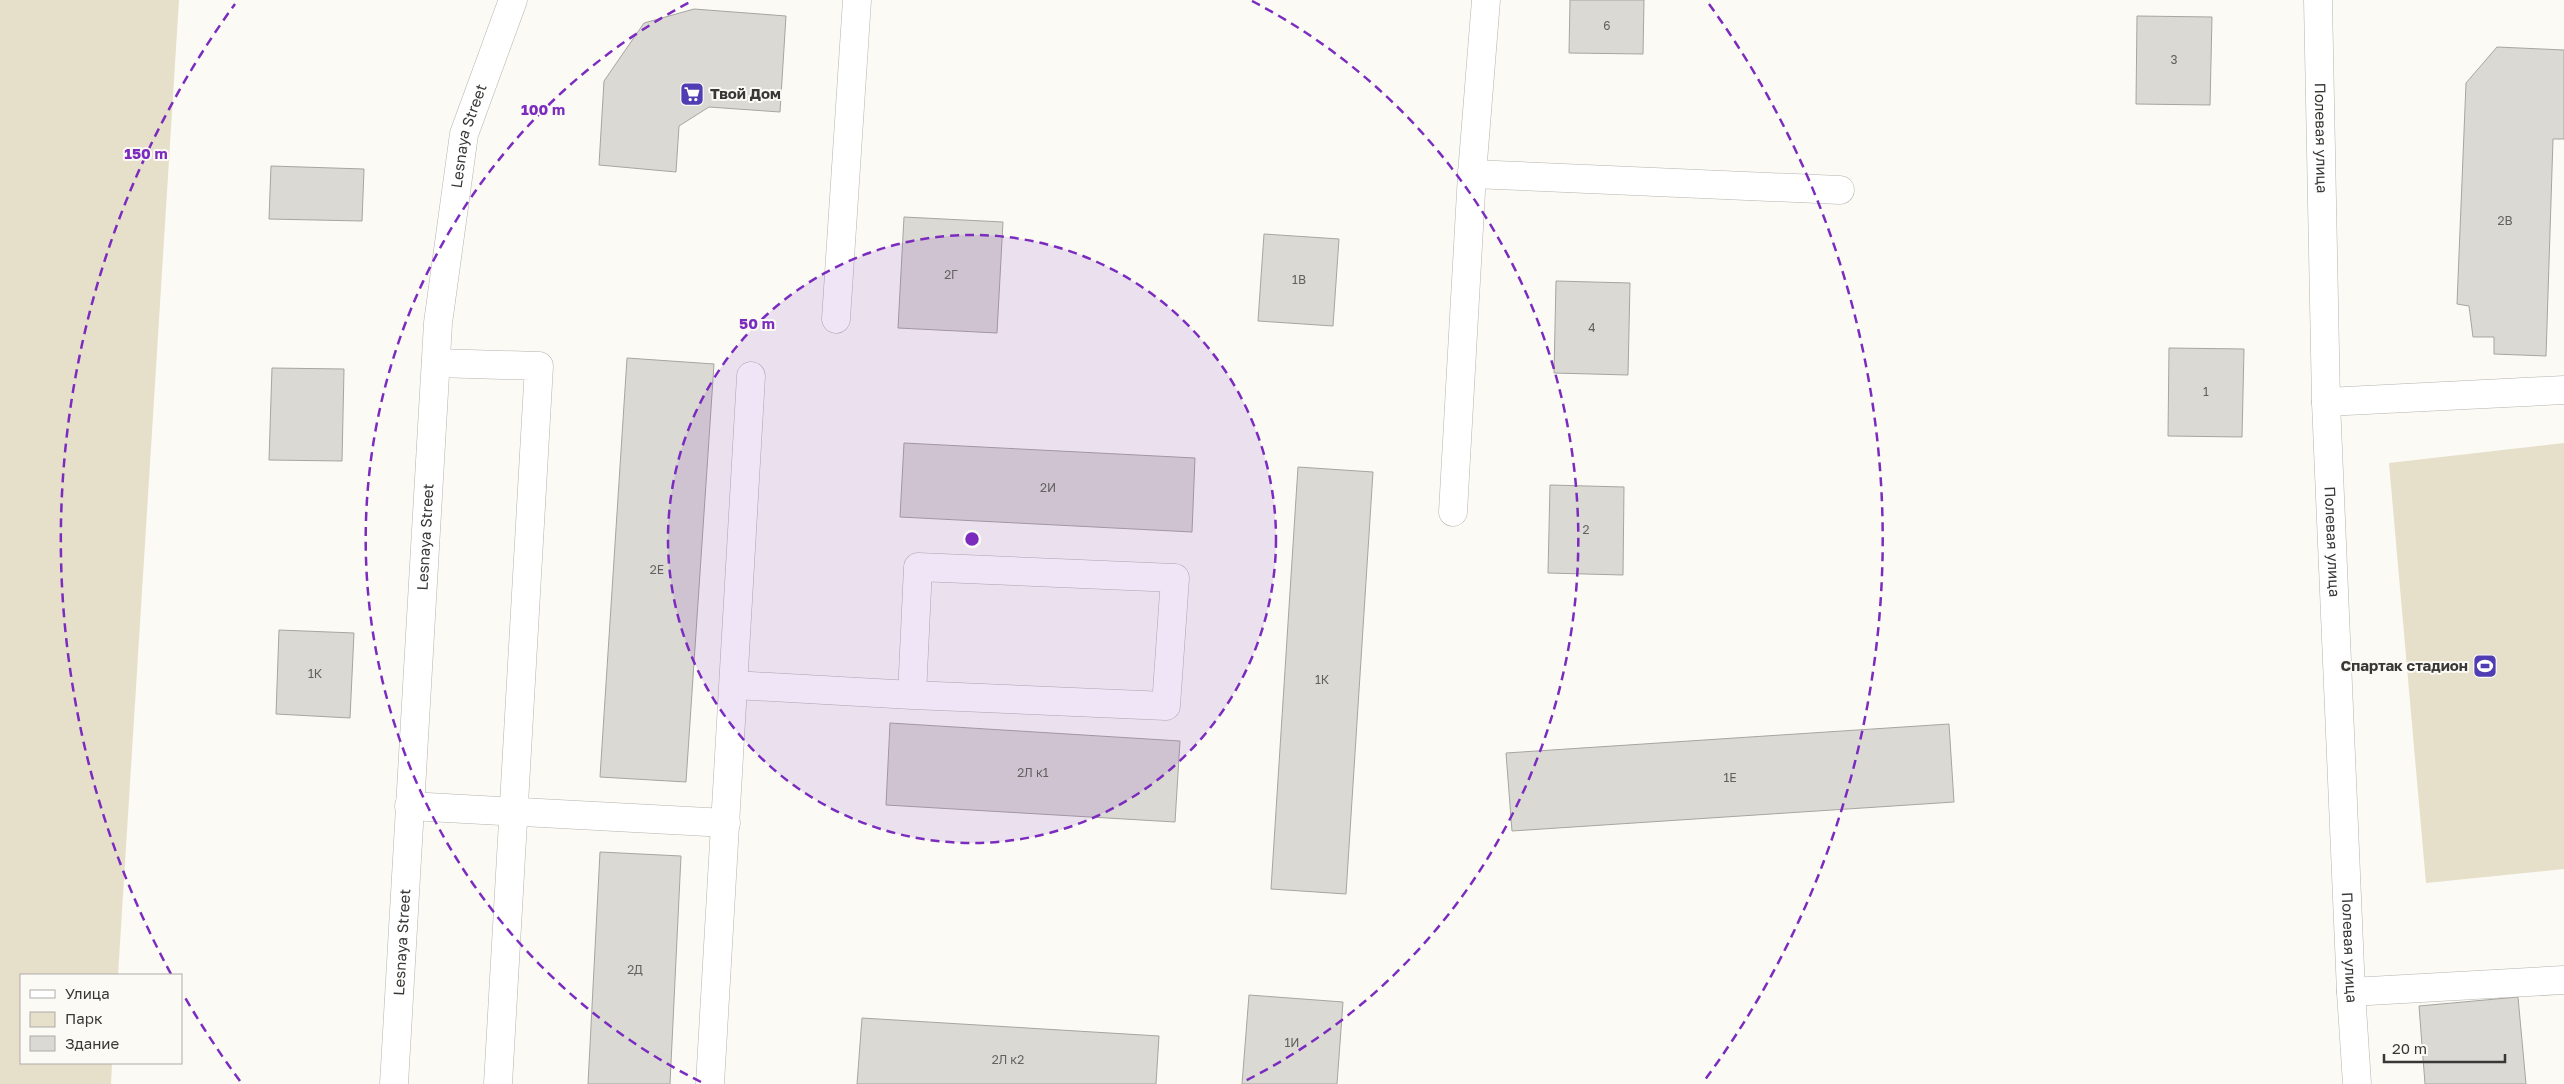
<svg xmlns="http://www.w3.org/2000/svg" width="2564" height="1084" viewBox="0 0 2564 1084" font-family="'Golos Text',sans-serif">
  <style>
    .green { fill: #e6dfc9 }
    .building { fill: #dbd9d4; stroke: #a7a5a0 }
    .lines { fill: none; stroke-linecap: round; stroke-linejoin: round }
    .minor-casing { stroke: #b5b3ae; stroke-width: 29 }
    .minor { stroke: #fff; stroke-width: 28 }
    .ring { fill: none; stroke: #7b2cbf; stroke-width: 2.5; stroke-dasharray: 9 6 }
    .labels { text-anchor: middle; stroke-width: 4; stroke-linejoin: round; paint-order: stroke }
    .number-label { font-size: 12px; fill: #62605e }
    .poi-label { font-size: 15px; font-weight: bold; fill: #393836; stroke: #fbfaf4; text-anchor: start }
    .street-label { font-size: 15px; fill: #393836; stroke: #fbfaf4 }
    .centre { fill: #7b2cbf; stroke: #fbfaf4; stroke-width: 2.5 }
    .ring-label { font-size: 15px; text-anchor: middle; font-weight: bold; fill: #7b2cbf; stroke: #fbfaf4; stroke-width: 4; stroke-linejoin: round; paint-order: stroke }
  </style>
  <rect width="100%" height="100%" fill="#fbfaf4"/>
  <g class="green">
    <path d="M0 0H179L118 975H21V1063H112L111 1084H0Z"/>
    <path d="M2564 443V869L2426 883 2389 463Z"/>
  </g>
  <g class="building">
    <path d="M1570 0H1644L1643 54 1569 53Z"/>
    <path d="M694 9 786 16 780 112 709 107 679 126 676 172 599 165 604 81 644 23Z"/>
    <path d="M2137 16 2212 17 2210 105 2136 104Z"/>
    <path d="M2497 47 2564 50V139H2553L2546 356 2494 354V337H2473L2469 306 2457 304 2466 83Z"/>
    <path d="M271 166 364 169 362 221 269 219Z"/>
    <path d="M904 217 1003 222 997 333 898 328Z"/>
    <path d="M1264 234 1339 239 1333 326 1258 321Z"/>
    <path d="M1556 281 1630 283 1628 375 1554 373Z"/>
    <path d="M2169 348 2244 349 2242 437 2168 436Z"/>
    <path d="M627 358 714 364 686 782 600 777Z"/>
    <path d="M272 368 344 369 342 461 269 460Z"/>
    <path d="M904 443 1195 458 1192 532 900 517Z"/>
    <path d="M1298 467 1373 472 1346 894 1271 889Z"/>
    <path d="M1550 485 1624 487 1623 575 1548 573Z"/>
    <path d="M279 630 354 633 350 718 276 714Z"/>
    <path d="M890 723 1180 741 1175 822 886 805Z"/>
    <path d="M1949 724 1954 802 1512 831 1506 753Z"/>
    <path d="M600 852 681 856 670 1084H588Z"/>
    <path d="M1249 995 1343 1002 1337 1084H1242Z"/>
    <path d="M2518 997 2526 1084H2425L2419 1006Z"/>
    <path d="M862 1018 1159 1036 1156 1084H857Z"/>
  </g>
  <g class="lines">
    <g class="minor-casing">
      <g id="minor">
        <path id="s1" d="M2318 0 2326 402 2351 992 2357 1084"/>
        <path d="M1472 174 1840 190"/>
        <path d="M836 319 857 0"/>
        <path d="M436 363 539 366 498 1084"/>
        <path d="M2326 402 2564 390"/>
        <path d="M1453 512 1472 174 1486 0"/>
        <path d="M734 685 912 695 918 567 1175 578 1166 706 912 695"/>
        <path d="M409 806 726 823"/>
        <path d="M2351 992 2564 980"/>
        <path id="s2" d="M394 1084 438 323 464 134 513 0"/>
        <path d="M710 1084 751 376"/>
      </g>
    </g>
    <use href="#minor" class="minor"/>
  </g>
  <circle cx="972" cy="539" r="304" fill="#7b2cbf" fill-opacity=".12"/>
  <g class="ring">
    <circle cx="972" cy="539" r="304"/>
    <path d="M701 1082A607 607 0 0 1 692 1M1252 1A607 607 0 0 1 1243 1082"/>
    <path d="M240 1081A911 911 0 0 1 183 994M171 974A911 911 0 0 1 235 4M1709 4A911 911 0 0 1 1704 1081"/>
  </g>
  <defs>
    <g id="supermarket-square" transform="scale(1.25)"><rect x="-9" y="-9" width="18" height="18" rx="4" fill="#503cb3" stroke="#fbfaf4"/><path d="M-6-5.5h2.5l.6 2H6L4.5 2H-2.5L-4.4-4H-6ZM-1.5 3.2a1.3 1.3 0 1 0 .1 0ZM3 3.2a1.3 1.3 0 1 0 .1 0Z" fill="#fff"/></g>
    <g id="stadium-square" transform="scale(1.25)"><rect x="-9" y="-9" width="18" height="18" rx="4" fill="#503cb3" stroke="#fbfaf4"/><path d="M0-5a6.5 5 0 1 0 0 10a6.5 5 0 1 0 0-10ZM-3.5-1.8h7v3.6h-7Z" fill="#fff"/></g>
  </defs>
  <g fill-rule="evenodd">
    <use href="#supermarket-square" x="692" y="94"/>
    <use href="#stadium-square" x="2485" y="666"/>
  </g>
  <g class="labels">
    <g class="number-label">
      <text x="1607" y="30">6</text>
      <text x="2174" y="64">3</text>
      <text x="2505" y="225">2В</text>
      <text x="951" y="279">2Г</text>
      <text x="1299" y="284">1В</text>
      <text x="1592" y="332">4</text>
      <text x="2206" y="396">1</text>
      <text x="1048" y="492">2И</text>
      <text x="1586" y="534">2</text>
      <text x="657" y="574">2Е</text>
      <text x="315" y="678">1К</text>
      <text x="1322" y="684">1К</text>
      <text x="1033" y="777">2Л к1</text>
      <text x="1730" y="782">1Е</text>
      <text x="635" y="974">2Д</text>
      <text x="1292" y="1047">1И</text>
      <text x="1008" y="1064">2Л к2</text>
    </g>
    <g class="poi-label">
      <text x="710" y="99">Твой Дом</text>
      <text x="2468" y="671" text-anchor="end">Спартак стадион</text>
    </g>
    <g class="street-label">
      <text dy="5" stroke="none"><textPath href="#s2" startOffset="952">Lesnaya Street</textPath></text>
      <text dy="5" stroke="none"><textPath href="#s1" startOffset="138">Полевая улица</textPath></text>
      <text dy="5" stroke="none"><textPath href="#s2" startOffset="548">Lesnaya Street</textPath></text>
      <text dy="5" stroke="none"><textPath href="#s1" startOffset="542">Полевая улица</textPath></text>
      <text dy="5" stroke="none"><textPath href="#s2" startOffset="142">Lesnaya Street</textPath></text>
      <text dy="5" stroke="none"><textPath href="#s1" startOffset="948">Полевая улица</textPath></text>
    </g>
  </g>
  <circle cx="972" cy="539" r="8" class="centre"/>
  <g class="ring-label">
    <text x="543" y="115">100 m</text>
    <text x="146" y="159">150 m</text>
    <text x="757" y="329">50 m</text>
  </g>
  <rect x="20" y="974" width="162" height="90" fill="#fbfaf4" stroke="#adaca8"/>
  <rect x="30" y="990" width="25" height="8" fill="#ffffff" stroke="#adaca8"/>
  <text x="65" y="999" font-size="15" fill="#393836">Улица</text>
  <rect x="30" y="1012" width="25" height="15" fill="#e6dfc9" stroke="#adaca8"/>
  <text x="65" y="1024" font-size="15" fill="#393836">Парк</text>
  <rect x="30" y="1036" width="25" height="15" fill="#dbd9d4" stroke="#adaca8"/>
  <text x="65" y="1049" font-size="15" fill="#393836">Здание</text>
  <path d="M2384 1054v8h121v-8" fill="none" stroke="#393836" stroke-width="2.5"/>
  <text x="2392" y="1054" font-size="15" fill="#393836" stroke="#fbfaf4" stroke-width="4" paint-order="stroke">20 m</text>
</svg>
